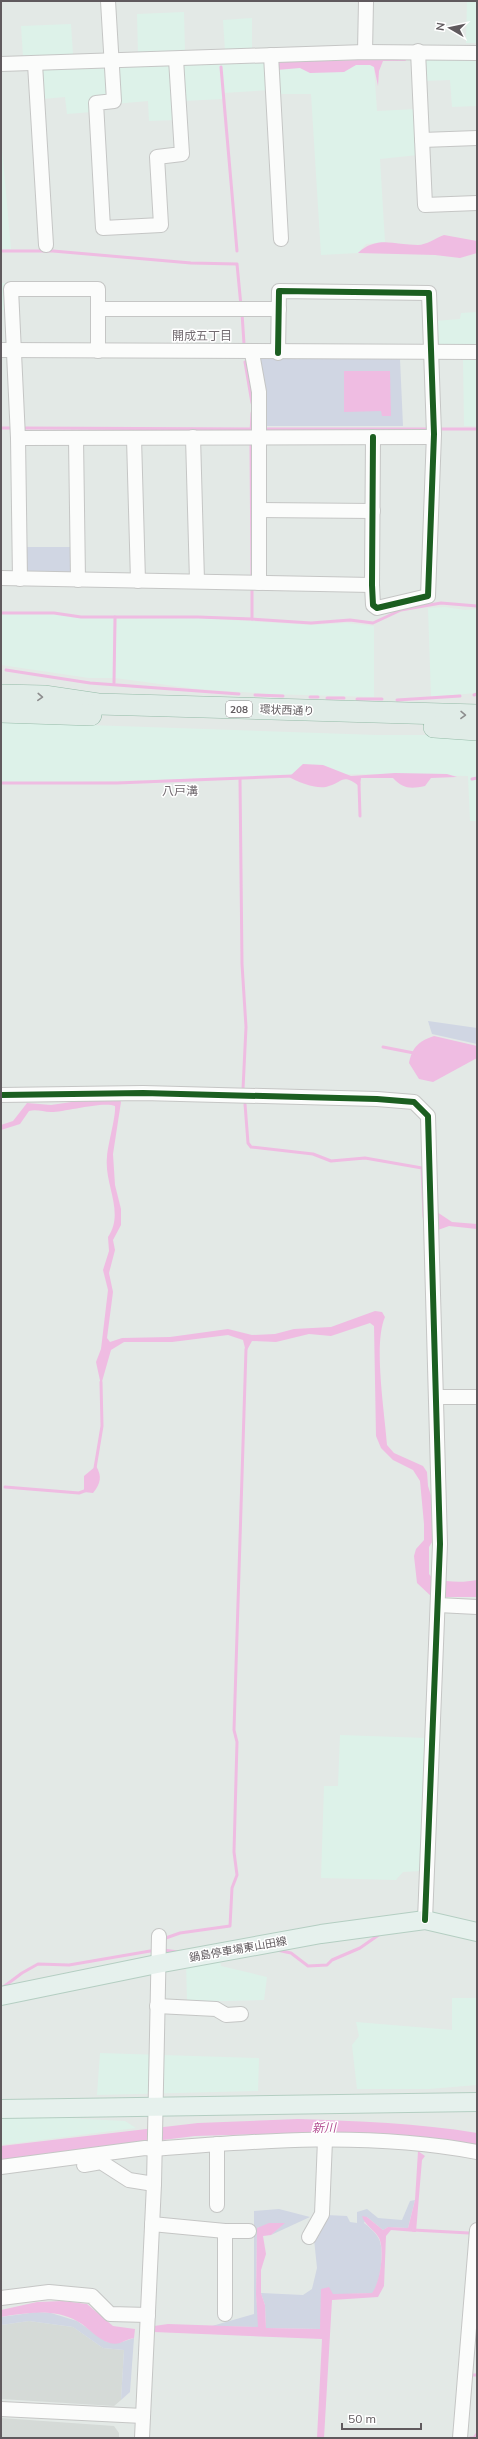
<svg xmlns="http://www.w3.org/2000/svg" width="478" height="2439" viewBox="0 0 478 2439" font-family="Mulish,'Noto Sans JP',sans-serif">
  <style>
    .commercial { fill: #ddf2e9 }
    .industrial { fill: #d5dad7 }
    .green { fill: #d0d6e3 }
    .water { fill: #efbce2 }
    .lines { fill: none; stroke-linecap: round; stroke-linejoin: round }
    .stream { stroke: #efbce2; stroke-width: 3 }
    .minor-casing { stroke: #c5c6c5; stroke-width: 16 }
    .major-casing { stroke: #b4cec2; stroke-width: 20 }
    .highway-casing { stroke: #95bba8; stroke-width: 22 }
    .minor { stroke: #fbfcfb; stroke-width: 14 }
    .major { stroke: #e6f1ed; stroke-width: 18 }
    .highway { stroke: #e0ece7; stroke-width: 21 }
    .cycleway-casing { stroke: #fff; stroke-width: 8 }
    .cycleway { stroke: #1b5e20; stroke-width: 6 }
    .oneway { stroke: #8d8d8e }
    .labels { text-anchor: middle; stroke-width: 3; stroke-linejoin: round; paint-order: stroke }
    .shield { fill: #fff; stroke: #908c8e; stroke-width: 1 }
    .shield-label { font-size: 10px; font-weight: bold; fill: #605a5e }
    .street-label { font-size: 11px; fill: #605a5e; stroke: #fff }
    .neighbourhood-label { font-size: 12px; fill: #726b70; stroke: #fff }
    .water-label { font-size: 12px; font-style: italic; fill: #b34f92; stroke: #fff }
  </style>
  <rect width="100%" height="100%" fill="#e3e9e6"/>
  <g class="commercial">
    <path d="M467 1H477V43H466Z"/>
    <path d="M184 12 185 53 138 54 137 14Z"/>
    <path d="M252 18V50L225 51 223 20Z"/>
    <path d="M71 24 73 55 23 57 21 26Z"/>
    <path d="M428 58 477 60V110V106L452 107 450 80 423 81 422 64Z"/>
    <path d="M370 60 374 67 377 111 416 109 418 155 380 159 385 242 366 244 358 253 321 255 311 94H271L270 90 223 93V99L183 101 182 65 265 62 300 68 310 73 356 65Z"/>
    <path d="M168 66 173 73 176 120 149 121 148 101 92 106V112L67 114 65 97 43 99 41 69Z"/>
    <path d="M1 137 11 249 1 250Z"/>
    <path d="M1 283H7L8 310H1Z"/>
    <path d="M477 312V346H435L434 321 460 319 461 313Z"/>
    <path d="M463 359 477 360V426H464Z"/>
    <path d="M445 607 465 610 477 609V693L431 697 428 608Z"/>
    <path d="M1 614H54L81 618H114L113 678H89L1 665Z"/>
    <path d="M198 618 311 625 346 623 374 626V697L269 694 197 689 115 678 117 619Z"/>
    <path d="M1 722 377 735H434L477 741V821H470L468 776 363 774 74 782H1Z"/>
    <path d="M340 1735 427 1738 420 1871 403 1872 396 1880 321 1878 324 1786H338Z"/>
    <path d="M219 1956 221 1966 267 1977 264 2000 187 2002 186 1962Z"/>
    <path d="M452 1998H477V2085L429 2089H357L352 2045 359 2036 356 2022 452 2030Z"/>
    <path d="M100 2053 259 2058 258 2091 97 2095Z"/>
    <path d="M45 2117 125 2121 136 2128 1 2145V2118Z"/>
  </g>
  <g class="industrial">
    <path d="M29 2321 73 2327 103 2348 124 2350 121 2400 114 2406 1 2399V2325Z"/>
    <path d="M1 2418 114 2426 119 2433V2438H1Z"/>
  </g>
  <g class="green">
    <path d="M255 359H400L403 426H263Z"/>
    <path d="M26 547H74L71 575 31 574 27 569Z"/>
    <path d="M428 1021 477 1028V1044L432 1034Z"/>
    <path d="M415 2200 408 2228 388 2227 383 2230 367 2217 364 2223C369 2227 376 2233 379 2239 385 2251 380 2283 373 2293L322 2295 321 2329 266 2328 265 2305 261 2293 303 2295 312 2289 317 2268 314 2239 326 2215 347 2216 350 2222 357 2223V2212L367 2209 378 2218 402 2220 410 2201Z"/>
    <path d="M279 2209 310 2217 271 2235 284 2223 257 2228 256 2295 259 2327 212 2326 254 2314V2211Z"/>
    <path d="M37 2312 51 2313 77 2321 107 2342 119 2343 134 2338 130 2392 121 2400 124 2350 103 2348 73 2327 29 2321 1 2325V2317Z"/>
  </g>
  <g class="water">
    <path d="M405 59 406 61H383L379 71 378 86 374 67 370 65H356L344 72 310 73 300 68 265 71V62Z"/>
    <path d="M444 235 477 241V253L460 258 435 255 358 253C377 235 395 245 418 245 426 245 436 238 444 235Z"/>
    <path d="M344 371H390L391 416H382L381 411 344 412Z"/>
    <path d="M303 764 323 765 351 776 395 773 447 774 457 777 431 778 425 786C411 789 403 789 393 778H361L360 787C342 772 343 783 326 787 315 789 298 782 289 777Z"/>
    <path d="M434 1036 477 1046V1058L433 1082 419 1079 409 1063C412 1047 419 1041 434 1036Z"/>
    <path d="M92 1099 120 1100 121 1102 113 1154 115 1185 121 1209V1225L113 1240 115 1250 109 1273 113 1292 107 1338 110 1342 122 1338 170 1337 228 1329 252 1335 275 1334 294 1329 331 1327 375 1311 382 1312 385 1317C373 1344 385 1414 387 1445L394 1453 423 1466 427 1472 428 1486 433 1502 434 1539 429 1547V1574L433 1579C449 1582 462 1583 477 1580V1597H432L417 1583 414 1556 416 1549 424 1540V1524L420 1481 413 1470 393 1460 381 1448 376 1436 374 1326 370 1323 331 1336 309 1334 276 1342 252 1341 246 1352 243 1340 228 1335 172 1342H124L111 1350 101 1385 96 1362 101 1349 108 1290 103 1270 109 1251 108 1237C125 1212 104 1185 107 1157 108 1143 116 1117 115 1106 103 1101 65 1112 51 1112 43 1112 37 1109 29 1111L20 1124 1 1130V1125L13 1121 27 1103 51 1105Z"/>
    <path d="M437 1212 452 1222 477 1224V1229L449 1226 438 1230Z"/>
    <path d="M96 1466C102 1476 101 1483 93 1493L84 1492V1476Z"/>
    <path d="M298 2119C358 2121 418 2123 477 2133V2146L296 2133 195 2136 1 2160V2146L198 2123Z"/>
    <path d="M418 2151 425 2156 422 2160 416 2232 391 2230 386 2236 384 2286 378 2297 332 2300 324 2438H317L322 2339 154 2332V2326L168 2324 258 2327 256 2295 257 2228 269 2223H285L271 2235 263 2236 266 2254 261 2270V2293L265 2305 266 2328 320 2329 321 2289 329 2287 333 2294 372 2293C380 2283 385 2250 379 2238 375 2230 365 2226 362 2216L367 2217 383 2230 388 2227 408 2228 415 2200Z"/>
    <path d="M63 2301 87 2304 113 2326 135 2329 134 2338C128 2339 125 2341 120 2343 104 2348 89 2327 77 2321 53 2308 26 2313 1 2317V2310L37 2302Z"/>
  </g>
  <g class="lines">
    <g class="stream">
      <path d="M221 67 237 251"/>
      <path d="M1 251H53L191 263 237 264 241 306"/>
      <path d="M242 313 244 344"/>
      <path d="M245 362 252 403"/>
      <path d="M1 428H13"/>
      <path d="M21 428 253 429"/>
      <path d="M263 429H429"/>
      <path d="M437 429H477"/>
      <path d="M251 433 252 413"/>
      <path d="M251 441 252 579"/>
      <path d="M252 587V619L311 623 350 620 373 623 401 610 441 603 477 606"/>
      <path d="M1 613H54L81 617H198L252 619"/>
      <path d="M6 670 90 683 239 694"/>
      <path d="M114 683 115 617"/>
      <path d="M255 695 283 696"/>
      <path d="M474 695 477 694"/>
      <path d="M310 697H318"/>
      <path d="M327 698H344"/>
      <path d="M357 699H382"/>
      <path d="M397 700 460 696"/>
      <path d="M240 779 242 964 246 1027 243 1089"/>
      <path d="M472 779 477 778"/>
      <path d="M1 783H117L293 776"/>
      <path d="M359 784 360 816"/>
      <path d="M383 1047 414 1053"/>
      <path d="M245 1104 248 1143 251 1147 313 1154 331 1161 365 1158 422 1168 424 1217"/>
      <path d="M95 1468 102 1426 101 1382"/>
      <path d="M5 1487 79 1493 87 1490"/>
      <path d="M163 1939 180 1933 230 1926 232 1888 237 1875 234 1852 237 1742 234 1730 246 1349"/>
      <path d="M163 1950 178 1952"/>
      <path d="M277 1950 291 1953 308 1966 327 1965 332 1960 360 1948 380 1934"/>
      <path d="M2 1988 22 1973 38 1964 69 1965 156 1950"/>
      <path d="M413 2230 469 2233"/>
      <path d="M469 2375H477"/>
      <path d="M470 2438H474L477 2434"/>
    </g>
    <g class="minor-casing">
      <g id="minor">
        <path d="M108 1 114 101 96 103 103 228 161 225 157 157 182 154 176 59"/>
        <path d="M418 51 425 205 477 203"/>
        <path d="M365 52 366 1"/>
        <path d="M271 55 281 239"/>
        <path d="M1 64 365 52 477 53"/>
        <path d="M35 64 46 245"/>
        <path d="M422 140 477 138"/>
        <path d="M99 309H279"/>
        <path d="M1 350 477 352"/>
        <path d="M252 353 259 392V583"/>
        <path d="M278 353 279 291 429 293 434 434 428 596 377 608 373 605 372 585 373 437"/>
        <path d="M193 437 197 581"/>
        <path d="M18 438 433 437"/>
        <path d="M76 438 78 580"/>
        <path d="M134 438 138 581"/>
        <path d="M259 510 373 511"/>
        <path d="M1 578 372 585"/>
        <path d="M20 579 18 438 11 289H98V351"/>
        <path d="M1 1095 143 1093 377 1099 414 1102 428 1116 440 1544 425 1920"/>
        <path d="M437 1397H477"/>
        <path d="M438 1605 477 1607"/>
        <path d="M157 2006 216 2009 226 2015 241 2014"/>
        <path d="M84 2165 101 2162 129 2180 154 2184"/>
        <path d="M1 2167 145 2148 154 2149C262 2140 370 2132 477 2152"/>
        <path d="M217 2205V2144"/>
        <path d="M152 2224 225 2231H249"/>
        <path d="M309 2237 322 2214 325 2140"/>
        <path d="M1 2298 49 2292 92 2296 110 2314 148 2315"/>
        <path d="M225 2314V2231"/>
        <path d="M1 2409 143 2416"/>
        <path d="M142 2438 154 2184 159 1936"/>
        <path d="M460 2438 477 2230"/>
      </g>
    </g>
    <g class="major-casing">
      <g id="major">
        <path d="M1 1996 157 1964 321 1934 425 1920 477 1932"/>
        <path d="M1 2109 477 2102"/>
      </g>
    </g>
    <g class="highway-casing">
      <g id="highway">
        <path d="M1 695 44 696 98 704 477 715"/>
        <path d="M1 712 91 715"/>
        <path d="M434 727 477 730"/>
      </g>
    </g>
    <use href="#minor" class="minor"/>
    <use href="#major" class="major"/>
    <use href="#highway" class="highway"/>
    <g class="cycleway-casing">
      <g id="cycleway">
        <path d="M278 353 279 291 429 293 434 434 428 596 377 608 373 605 372 585 373 437"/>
        <path d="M1 1095 143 1093 377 1099 414 1102 428 1116 440 1544 425 1920"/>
      </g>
    </g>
    <use href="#cycleway" class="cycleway"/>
  </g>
  <defs><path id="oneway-chevron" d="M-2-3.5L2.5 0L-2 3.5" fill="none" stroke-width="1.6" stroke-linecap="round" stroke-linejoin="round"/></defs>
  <g class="oneway">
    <use href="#oneway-chevron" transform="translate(40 697) rotate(3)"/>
    <use href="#oneway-chevron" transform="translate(463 715) rotate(1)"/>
  </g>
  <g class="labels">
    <rect class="shield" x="226" y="701" width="26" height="16" rx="3"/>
    <g class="shield-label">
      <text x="239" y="713">208</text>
    </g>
    <g class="street-label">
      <text transform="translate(287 710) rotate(2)" y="4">環状西通り</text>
      <text transform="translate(238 1949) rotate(-10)" y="4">鍋島停車場東山田線</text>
    </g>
    <g class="neighbourhood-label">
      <text x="202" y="340">開成五丁目</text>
      <text x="180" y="795">八戸溝</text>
    </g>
    <g class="water-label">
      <text transform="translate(324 2128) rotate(-1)" y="4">新川</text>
    </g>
  </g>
  <rect width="478" height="2439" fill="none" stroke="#605a5e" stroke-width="4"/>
  <g transform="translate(450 28) rotate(279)" stroke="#ffffff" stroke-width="3" paint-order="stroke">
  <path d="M0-3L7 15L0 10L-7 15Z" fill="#605a5e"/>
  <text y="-6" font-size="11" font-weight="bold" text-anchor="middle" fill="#605a5e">N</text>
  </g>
  <path d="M342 2423v6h79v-6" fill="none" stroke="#605a5e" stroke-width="2"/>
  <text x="348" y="2423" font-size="12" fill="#605a5e" stroke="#ffffff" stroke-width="3" paint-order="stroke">50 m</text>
</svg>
